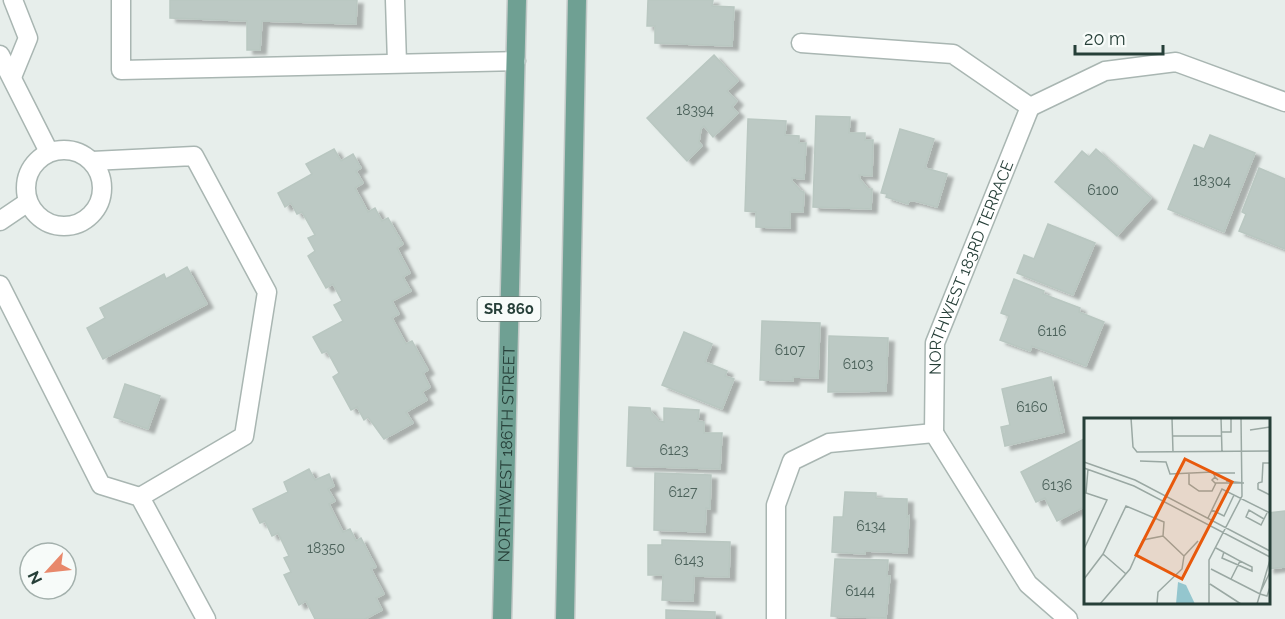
<svg xmlns="http://www.w3.org/2000/svg" width="1285" height="619" viewBox="0 0 1285 619" font-family="Raleway,sans-serif">
  <style>
    .building { fill: #bcc9c4; stroke: #b9c7c1; stroke-width: 1.5; filter: url(#shadow) }
    .lines { fill: none; stroke-linecap: round; stroke-linejoin: round }
    .minor-casing { stroke: #a9b6b2; stroke-width: 21 }
    .major-casing { stroke: #c2c9c7; stroke-width: 21 }
    .minor { stroke: #fff; stroke-width: 18 }
    .major { stroke: #6fa093; stroke-width: 18 }
    .labels { text-anchor: middle; stroke-width: 4.5; stroke-linejoin: round; paint-order: stroke }
    .number-label { font-size: 14px; fill: #4c625b }
    .shield { fill: #f7fbf9; stroke: #657772; stroke-width: 1.5 }
    .shield-label { font-size: 15px; font-weight: bold; fill: #263f38 }
    .street-label { font-size: 16px; fill: #263f38; stroke: #f7fbf9 }
    .inset-road { fill: none; stroke: #9aa8a3; stroke-width: 1.5 }
    .view { fill: #e8590c; fill-opacity: 0.15; stroke: #e8590c; stroke-width: 3 }
    .inset-edge { fill: none; stroke: #263f38; stroke-width: 3 }
  </style>
  <defs>
    <filter id="shadow"><feDropShadow dx="6" dy="4" stdDeviation="1.5" flood-color="#0004"/></filter>
  </defs>
  <rect width="100%" height="100%" fill="#e7eeeb"/>
  <g class="building">
    <path d="M170 0H357L356 24 262 21 260 50H247V21L170 18Z"/>
    <path d="M648 0H713L712 6 734 7 732 46 655 43V26H647Z"/>
    <path d="M714 55 738 81 727 91 737 101 732 107 738 113 713 137 704 126 701 129 699 142 702 146 687 161 647 118Z"/>
    <path d="M816 116 850 117 849 133H865V140H873L872 176 859 175 860 179 868 189H872L871 209 813 207Z"/>
    <path d="M748 119 786 121 785 135 799 136V143H806L804 179 792 178V181L801 191 804 192 803 212H790V228L756 227V212L745 211Z"/>
    <path d="M900 129 934 139 925 168 947 174 937 207 915 201H909L908 204 886 197 887 194 881 193Z"/>
    <path d="M1210 135 1255 153 1224 232 1168 209 1194 145 1204 149Z"/>
    <path d="M334 149 341 161 353 154 361 168 356 171 363 183 355 188 368 212 375 208 382 221 388 218 403 244 397 248 410 273 403 277 411 291 392 301 399 314 392 318 406 344 412 341 428 370 423 373 430 387 422 392 427 400 406 412 413 423 384 439 368 417 364 420 357 407 351 410 333 377 339 373 327 351 322 353 313 337 343 321 334 305 342 301 333 284 326 288 308 256 315 251 308 238 315 235 302 212 297 214 291 203 285 207 278 193 312 174 306 164Z"/>
    <path d="M1096 149 1151 198 1117 236 1055 182 1082 151 1089 157Z"/>
    <path d="M1259 168 1285 179V249L1239 231 1246 214 1242 212Z"/>
    <path d="M1048 224 1095 243 1073 295 1017 273 1024 255 1034 259Z"/>
    <path d="M187 267 207 304 103 359 87 328 105 318 100 308 164 274 166 279Z"/>
    <path d="M1014 279 1044 291 1043 294 1080 308 1079 312 1104 322 1086 366 1032 346 1030 351 1000 340 1009 316 1001 313Z"/>
    <path d="M762 321 820 323 818 378 793 377V381L760 380Z"/>
    <path d="M684 332 712 344 705 362 727 371 725 376 734 379 722 409 662 385Z"/>
    <path d="M829 336 888 338 886 391 828 392Z"/>
    <path d="M1051 377 1064 432 1005 446 1001 427 1010 425 1002 389Z"/>
    <path d="M125 384 160 396 148 429 114 417Z"/>
    <path d="M629 407 650 408 651 412 659 421 664 422V408L699 410 698 421 704 422V433H722L720 469 627 466Z"/>
    <path d="M1084 439 1086 443V499L1083 501 1086 506 1057 521 1045 498 1036 502 1021 472Z"/>
    <path d="M309 469 315 480 329 474 334 486 328 489 335 501 329 504 343 532 350 529 356 541 361 538 376 567 371 569 384 594 376 598 382 610 365 619H315L306 601 299 605 284 575 291 572 284 558 289 556 278 533 272 536 265 521 260 523 253 509 288 492 284 482Z"/>
    <path d="M655 473 711 475 710 509 706 508 705 532 654 530Z"/>
    <path d="M845 492 876 493V498L907 499V517L909 516 907 553 865 551V554L832 552 834 517H843Z"/>
    <path d="M1285 511V567L1268 569V513Z"/>
    <path d="M662 540 730 542 729 577 694 576 693 601 662 600 663 575H648V545H662Z"/>
    <path d="M835 559 888 560 887 576H890L886 618 831 616Z"/>
    <path d="M666 610 715 612V619H666Z"/>
  </g>
  <g class="lines">
    <g class="minor-casing">
      <g id="minor">
        <path d="M121 0V70L516 61"/>
        <path d="M395 0 397 63"/>
        <path d="M801 43 953 54 1030 107"/>
        <path d="M0 55 49 152"/>
        <path d="M12 77 28 38 13 0"/>
        <path d="M1030 107 1105 71 1176 62 1285 102"/>
        <circle cx="64" cy="188" r="38"/>
        <path d="M92 161 194 156 267 292 244 436 140 497"/>
        <path d="M0 221 28 202"/>
        <path d="M0 285 101 485 140 497 206 619"/>
        <path id="s1" d="M934 433 935 343 1030 107"/>
        <path d="M934 433 1028 584 1068 619"/>
        <path d="M776 619V505L792 461 829 443 934 433"/>
      </g>
    </g>
    <g class="major-casing">
      <g id="major">
        <path id="s2" d="M502 619 517 0"/>
        <path d="M565 619 577 0"/>
      </g>
    </g>
    <use href="#minor" class="minor"/>
    <use href="#major" class="major"/>
  </g>
  <g class="labels">
    <g class="number-label">
      <text x="695" y="115">18394</text>
      <text x="1212" y="186">18304</text>
      <text x="1103" y="195">6100</text>
      <text x="1052" y="336">6116</text>
      <text x="790" y="355">6107</text>
      <text x="858" y="369">6103</text>
      <text x="1032" y="412">6160</text>
      <text x="674" y="455">6123</text>
      <text x="1057" y="490">6136</text>
      <text x="683" y="497">6127</text>
      <text x="871" y="531">6134</text>
      <text x="326" y="553">18350</text>
      <text x="689" y="565">6143</text>
      <text x="860" y="596">6144</text>
    </g>
    <rect class="shield" x="477.5" y="297" width="63" height="24" rx="4.5"/>
    <g class="shield-label">
      <text x="509" y="314">SR 860</text>
    </g>
    <g class="street-label">
      <text dy="6" stroke="none"><textPath href="#s1" startOffset="172">NORTHWEST 183RD TERRACE</textPath></text>
      <text dy="6" stroke="none"><textPath href="#s2" startOffset="165">NORTHWEST 186TH STREET</textPath></text>
    </g>
  </g>
  <g transform="translate(1084 418)">
    <rect width="186" height="186" fill="#e7eeeb"/>
    <path d="M94 164 102 167 111 186H92Z" fill="#94c6ce"/>
    <path class="inset-road" d="M47 0 49 29 53 34 186 33M88 0 89 34M137 0 138 34M166 12 186 9M138 14H147V0M89 18H138M56 43 82 44 86 56 129 54 131 59M0 44 51 62 186 133M0 50 50 68 186 139M131 55H151M105 56V66L115 73H128L132 65M134 62 131 59 128 62 131 65H160M142 63 160 65M174 65 178 64 179 45H186M174 65V71L186 77M128 92 140 98 150 77M124 100 138 71 186 95M180 101 165 92 162 99 177 107 183 95M79 118 100 138M132 130 156 143 147 161M0 131 23 82 2 75 4 51M140 134 138 140 168 153V149L156 143M19 136 42 156M100 138 114 123M127 151 176 176 183 178 186 169M0 161 19 136 42 88 80 104 79 118M126 166 157 186M176 175 186 154M16 186 46 151 59 122 79 118M73 186 74 174 98 151 100 138M125 186V142L158 78 157 0M173 186 186 142"/>
    <path class="view" d="M101 41 148 64 98 161 52 137Z"/>
    <rect width="186" height="186" class="inset-edge"/>
  </g>
  <g transform="translate(48 571) rotate(243)"><circle r="28" fill="#f7fbf9" stroke="#a3b0ac" stroke-width="1.5"/>
  <path d="M0-4.5L10 22L0 15L-10 22Z" fill="#e8886b"/>
  <text y="-9" font-size="16" font-weight="bold" text-anchor="middle" fill="#263f38">N</text>
  </g>
  <path d="M1075 45v9h88v-9" fill="none" stroke="#263f38" stroke-width="3"/>
  <text x="1084" y="45" font-size="18" fill="#263f38" stroke="#f7fbf9" stroke-width="4.5" paint-order="stroke">20 m</text>
</svg>
